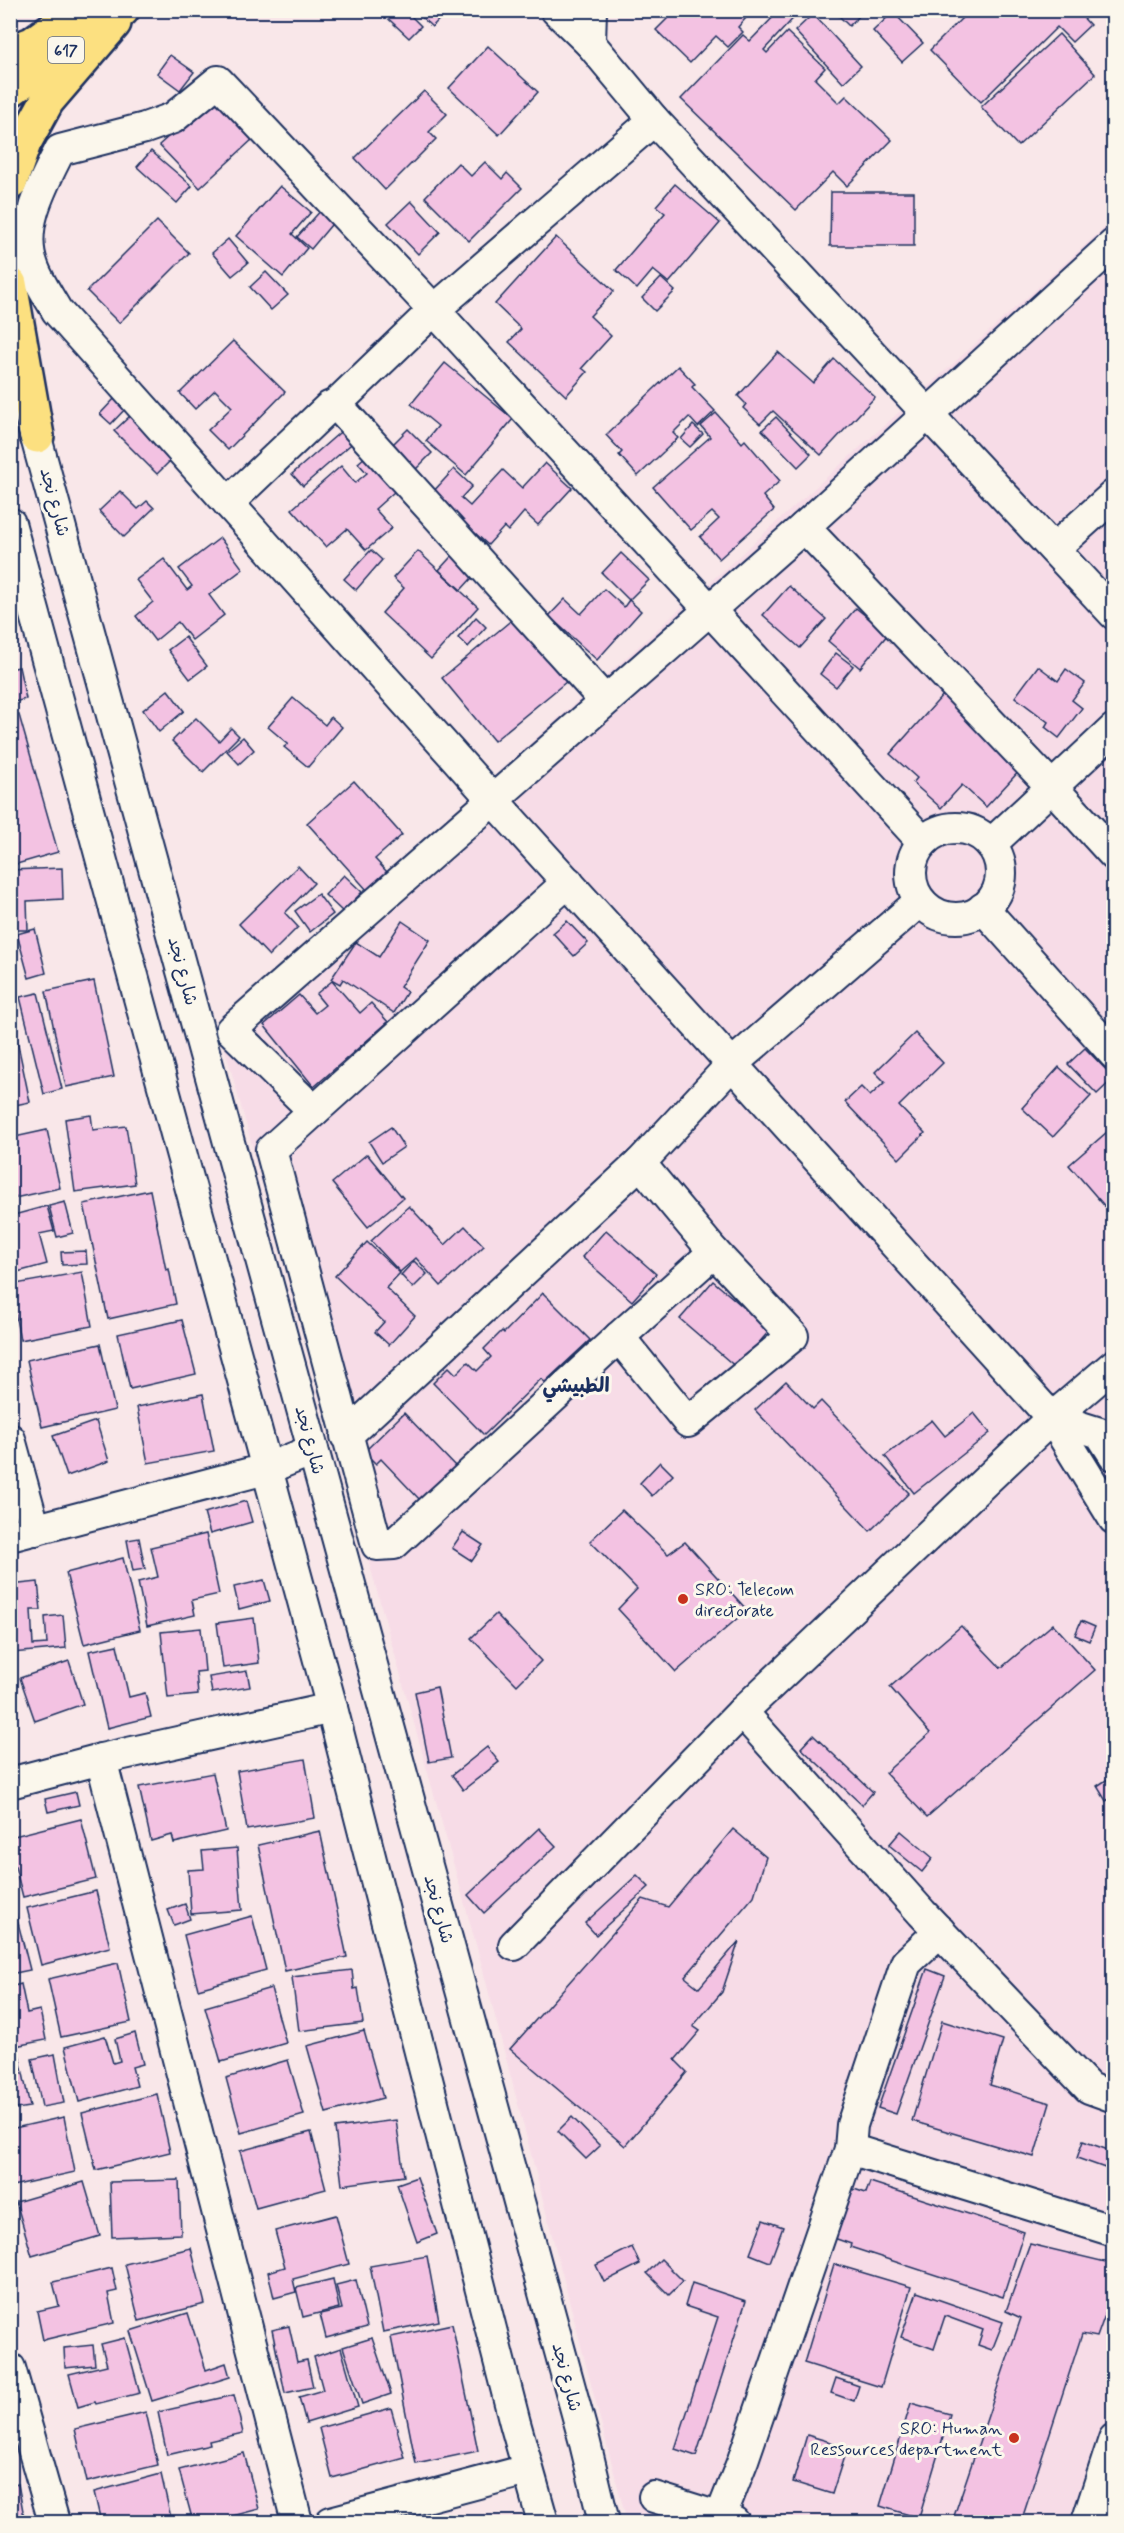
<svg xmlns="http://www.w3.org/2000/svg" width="1124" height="2533" viewBox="0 0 1124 2533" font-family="Mynerve,'Playpen Sans Arabic',sans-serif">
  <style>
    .built { fill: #f7dce7 }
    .building { fill: #f3c2e2; stroke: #1b2f5e; stroke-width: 1.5 }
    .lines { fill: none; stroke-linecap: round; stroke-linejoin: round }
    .minor-casing { stroke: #1b2f5e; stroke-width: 34 }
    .major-casing { stroke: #1b2f5e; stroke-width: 38 }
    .highway-casing { stroke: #1b2f5e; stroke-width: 38 }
    .minor { stroke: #fbf7ec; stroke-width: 30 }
    .major { stroke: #fce080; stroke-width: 33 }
    .highway { stroke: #fce080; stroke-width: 33 }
    .poi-dot { fill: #c8321e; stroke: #fbf7ec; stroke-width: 2 }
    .labels { text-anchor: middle; stroke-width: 6; stroke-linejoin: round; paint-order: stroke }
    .shield { fill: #fbf7ec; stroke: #5e6b89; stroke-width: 1.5 }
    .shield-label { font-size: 16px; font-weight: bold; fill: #1b2f5e }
    .street-label { font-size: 18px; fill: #1b2f5e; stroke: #fbf7ec }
    .poi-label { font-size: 18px; fill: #1b2f5e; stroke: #fbf7ec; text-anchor: start }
    .neighbourhood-label { font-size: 20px; font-weight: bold; fill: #1b2f5e; stroke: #fbf7ec }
  </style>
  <rect width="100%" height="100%" fill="#f9e7e9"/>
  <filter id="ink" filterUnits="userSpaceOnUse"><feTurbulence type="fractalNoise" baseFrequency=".0167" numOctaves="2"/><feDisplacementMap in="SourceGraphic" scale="12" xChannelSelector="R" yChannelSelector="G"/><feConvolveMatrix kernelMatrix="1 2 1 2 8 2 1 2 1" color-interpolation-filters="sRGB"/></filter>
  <g filter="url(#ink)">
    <path class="built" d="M1113 220V2522H627L479 1955 218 1024Z"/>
    <g class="building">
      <path d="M379 10H405L421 26 409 38Z"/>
      <path d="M414 10H448L432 27Z"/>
      <path d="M660 10H753L738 27 743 32 728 47 716 36 690 63 656 30 668 18Z"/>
      <path d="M780 10H801L764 50 767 53 787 32 825 68 815 79 839 103 846 96 892 140 847 186 833 172 796 210 681 99 743 35 750 41Z"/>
      <path d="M833 10H865L849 26Z"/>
      <path d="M970 10H1076L1090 25 1072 42 1057 27 981 102 930 50Z"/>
      <path d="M893 12 923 43 902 62 873 31Z"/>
      <path d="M813 14 861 66 843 83 795 31Z"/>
      <path d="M1059 34 1095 74 1018 146 981 107Z"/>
      <path d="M488 46 538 92 499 135 449 88Z"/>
      <path d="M170 55 194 72 180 90 157 73Z"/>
      <path d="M424 91 447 114 429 132 436 139 385 190 355 158Z"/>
      <path d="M215 95 254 138 200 188 159 145Z"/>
      <path d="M151 151 192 186 177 203 137 167Z"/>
      <path d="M485 162 502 179 507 173 522 188 469 241 425 197 458 163 471 176Z"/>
      <path d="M675 184 720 223 669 283 653 270 637 289 616 270 665 213 656 206Z"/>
      <path d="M280 186 311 212 292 234 307 248 283 277 236 236Z"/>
      <path d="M831 192H914V246H830Z"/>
      <path d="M411 201 440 232 418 254 388 223Z"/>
      <path d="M323 208 336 219 311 249 297 237Z"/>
      <path d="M157 221 189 253 119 323 87 291Z"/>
      <path d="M556 237 614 291 590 316 611 336 582 368 587 372 566 396 509 342 521 329 495 304Z"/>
      <path d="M228 239 248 263 232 276 212 253Z"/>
      <path d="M266 272 288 295 271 310 250 287Z"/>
      <path d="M661 278 675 291 655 311 642 298Z"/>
      <path d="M233 341 285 392 228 450 208 430 232 407 215 390 195 409 180 393Z"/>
      <path d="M778 352 813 383 834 359 875 397 821 455 773 411 760 424 743 408 746 404 738 396Z"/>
      <path d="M445 363 513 419 466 475 426 441 438 426 411 404Z"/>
      <path d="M678 366 695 384 692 387 715 411 698 427 689 417 673 433 678 438 638 476 619 455 622 452 606 435Z"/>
      <path d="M115 398 126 408 111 424 100 414Z"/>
      <path d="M716 413 742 443 745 440 780 481 763 496 774 510 719 559 700 537 719 519 712 512 691 530 653 487 710 437 701 426Z"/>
      <path d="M130 416 172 459 157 474 114 431Z"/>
      <path d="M776 417 811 454 798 467 762 430Z"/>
      <path d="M693 425 703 434 690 447 681 439Z"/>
      <path d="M346 427 357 439 303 486 292 474Z"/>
      <path d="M408 429 432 453 412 473 388 449Z"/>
      <path d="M373 450 403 484 375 509 392 528 366 550 347 529 326 547 292 509 341 466 355 483 367 473 358 463Z"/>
      <path d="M545 463 572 488 538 525 524 512 508 531 504 527 488 545 432 493 454 469 472 486 461 498 470 506 503 470 522 488Z"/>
      <path d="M120 491 138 509 147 501 154 508 124 537 99 511Z"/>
      <path d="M220 538 243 569 209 595 224 615 192 640 178 622 155 641 136 616 153 602 136 580 164 559 187 590 192 586 179 569Z"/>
      <path d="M459 548 481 568 461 590 439 570Z"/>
      <path d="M371 550 382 560 356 590 344 579Z"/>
      <path d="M418 551 478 607 431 659 382 613 404 588 393 578Z"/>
      <path d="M621 553 649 580 629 600 602 573Z"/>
      <path d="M789 586 826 619 800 648 763 615Z"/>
      <path d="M604 589 624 607 629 600 641 611 597 660 549 616 565 599 581 614Z"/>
      <path d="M856 608 888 634 860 668 828 641Z"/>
      <path d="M476 617 486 627 468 647 458 638Z"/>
      <path d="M514 618 566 682 494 741 442 678Z"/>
      <path d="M185 637 207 666 190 679 168 650Z"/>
      <path d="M836 653 853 666 836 687 820 674Z"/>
      <path d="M1038 666 1058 681 1066 669 1085 683 1072 700 1082 708 1059 738 1045 727 1048 722 1015 697Z"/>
      <path d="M19 667 26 699 10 703V669Z"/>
      <path d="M168 690 184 711 159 732 143 710Z"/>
      <path d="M943 695 1023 767 986 807 962 785 941 808 913 783 917 778 890 754Z"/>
      <path d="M293 698 325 725 331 717 342 727 308 767 284 747 288 744 268 727Z"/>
      <path d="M19 715 58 852 10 866V718Z"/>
      <path d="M196 718 219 741 231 728 239 736 203 772 172 741Z"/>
      <path d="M243 737 254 750 239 764 227 751Z"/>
      <path d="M354 781 402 835 375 859 387 872 367 890 307 823Z"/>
      <path d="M298 866 314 883 285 913 298 927 269 956 239 924Z"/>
      <path d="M62 868 63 899 27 901 28 930H10V870Z"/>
      <path d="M344 875 362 892 343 912 325 895Z"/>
      <path d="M318 894 333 914 310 932 295 911Z"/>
      <path d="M402 921 430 940 400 987 407 992 394 1013 343 979 340 984 331 979 356 942 379 957Z"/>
      <path d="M567 921 588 943 574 956 553 933Z"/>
      <path d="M35 929 46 973 29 978 17 934Z"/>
      <path d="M94 981 114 1077 66 1087 46 991Z"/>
      <path d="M332 981 360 1013 371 1003 388 1022 314 1087 264 1025 299 995 315 1013 325 1005 316 994Z"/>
      <path d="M38 993 62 1089 44 1094 20 997Z"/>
      <path d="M915 1033 943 1063 899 1106 925 1133 899 1159 845 1102 861 1087 870 1096 885 1082 875 1072Z"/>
      <path d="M16 1035 30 1102 10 1106V1036Z"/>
      <path d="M1085 1048 1114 1078 1097 1094 1068 1064Z"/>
      <path d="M1059 1067 1091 1096 1053 1137 1022 1108Z"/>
      <path d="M91 1115 93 1130 126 1126 135 1184 75 1192 65 1119Z"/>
      <path d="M1114 1126V1206L1108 1210 1069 1165Z"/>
      <path d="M391 1127 404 1147 382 1162 369 1142Z"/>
      <path d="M47 1130 60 1188 10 1199V1138Z"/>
      <path d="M367 1154 403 1198 368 1227 332 1183Z"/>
      <path d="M150 1190 166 1270 169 1269 176 1304 108 1319 84 1204Z"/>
      <path d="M65 1202 73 1233 57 1237 49 1206Z"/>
      <path d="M47 1206 54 1231 39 1234 47 1264 10 1274V1254L15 1253 10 1234V1216Z"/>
      <path d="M409 1206 445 1245 465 1226 484 1246 441 1286 416 1258 400 1272 371 1241Z"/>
      <path d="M606 1230 656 1274 632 1301 582 1257Z"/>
      <path d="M367 1242 400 1273 386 1288 415 1316 389 1345 375 1332 384 1322 335 1276Z"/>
      <path d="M86 1251 87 1264 62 1265 61 1252Z"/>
      <path d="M414 1261 427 1274 413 1288 401 1275Z"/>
      <path d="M82 1272 92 1326 20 1340 10 1285Z"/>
      <path d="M713 1281 770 1330 737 1368 680 1319Z"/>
      <path d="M543 1293 590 1340 545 1382 541 1379 484 1435 433 1383 449 1367 456 1374 468 1362 477 1371 491 1357 484 1349 502 1331 504 1333Z"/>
      <path d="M182 1320 196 1374 130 1389 118 1334Z"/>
      <path d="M100 1344 115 1410 42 1427 27 1360Z"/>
      <path d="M786 1381 813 1409 821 1401 909 1493 870 1531 755 1410Z"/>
      <path d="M203 1394 214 1451 148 1463 137 1407Z"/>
      <path d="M404 1413 456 1467 421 1501 381 1459 376 1464 364 1452Z"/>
      <path d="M974 1413 990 1433 914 1493 885 1456 932 1420 945 1436Z"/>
      <path d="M96 1421 109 1461 67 1476 53 1436Z"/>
      <path d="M660 1462 673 1475 652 1496 640 1483Z"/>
      <path d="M246 1501 252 1522 210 1534 204 1513Z"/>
      <path d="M622 1510 668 1554 685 1542 747 1610 676 1672 618 1609 637 1589 590 1541Z"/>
      <path d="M463 1532 483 1545 472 1561 452 1548Z"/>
      <path d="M206 1534 219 1594 192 1600 195 1615 147 1626 138 1582 158 1577 151 1547Z"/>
      <path d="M139 1538 145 1569 133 1571 127 1540Z"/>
      <path d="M123 1558 140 1630 84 1644 66 1573Z"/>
      <path d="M264 1580 270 1601 239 1609 234 1587Z"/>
      <path d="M38 1582 41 1610H31L33 1645 47 1644 45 1617 63 1615 66 1648 12 1653 10 1585Z"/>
      <path d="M496 1614 541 1661 517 1685 471 1638Z"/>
      <path d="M254 1618 259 1663 223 1668 217 1623Z"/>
      <path d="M1081 1621 1095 1627 1089 1641 1075 1635Z"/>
      <path d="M1053 1624 1095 1670 927 1817 885 1773 930 1733 890 1687 961 1626 1001 1668Z"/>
      <path d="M201 1628 205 1671 196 1672 198 1695 168 1698 161 1632Z"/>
      <path d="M117 1645 129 1697 145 1693 151 1717 107 1728 89 1651Z"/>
      <path d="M69 1661 83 1704 35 1721 20 1678Z"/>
      <path d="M247 1671 250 1687 212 1693 209 1677Z"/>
      <path d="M437 1687 451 1758 429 1762 415 1692Z"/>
      <path d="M813 1735 873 1792 862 1805 801 1748Z"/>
      <path d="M487 1747 499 1762 463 1790 452 1775Z"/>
      <path d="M305 1759 315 1818 247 1830 237 1771Z"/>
      <path d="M213 1773 226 1831 174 1843 172 1835 151 1841 139 1787Z"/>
      <path d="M1114 1775V1796L1106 1801 1097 1786Z"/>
      <path d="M76 1792 79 1805 48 1812 45 1799Z"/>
      <path d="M81 1819 96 1879 23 1897 10 1847V1837Z"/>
      <path d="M539 1828 556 1846 484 1913 468 1895Z"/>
      <path d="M733 1829 766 1857 754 1896 685 1977 699 1988 739 1941 722 1992 693 2026 700 2031 675 2060 687 2072 625 2146 510 2049 643 1899 668 1907Z"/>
      <path d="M320 1831 347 1957 285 1971 258 1845Z"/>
      <path d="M901 1831 933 1858 922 1872 889 1845Z"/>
      <path d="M237 1848 242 1910 191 1914 188 1870 204 1869 202 1851Z"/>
      <path d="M637 1875 649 1887 596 1935 585 1923Z"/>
      <path d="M96 1891 110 1947 41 1965 27 1908Z"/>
      <path d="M185 1904 190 1919 174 1925 168 1910Z"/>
      <path d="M15 1911 30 1970 10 1974V1912Z"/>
      <path d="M252 1916 266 1970 198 1989 184 1935Z"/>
      <path d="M118 1963 131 2022 61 2037 48 1979Z"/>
      <path d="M927 1969 945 1976 896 2114 878 2108Z"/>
      <path d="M352 1970 354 1989 358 1988 363 2023 299 2031 292 1977Z"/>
      <path d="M21 1984 27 2013 40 2010 46 2040 10 2047V1987Z"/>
      <path d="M271 1988 286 2043 221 2062 205 2007Z"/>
      <path d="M942 2021 1003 2040 990 2085 1050 2103 1034 2157 912 2121Z"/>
      <path d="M364 2031 383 2098 326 2113 307 2046Z"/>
      <path d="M135 2033 143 2064 132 2067 137 2086 79 2102 65 2047 105 2036 113 2063 120 2061 115 2039Z"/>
      <path d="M19 2054 30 2107 10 2110V2055Z"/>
      <path d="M55 2054 64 2103 42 2107 32 2059Z"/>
      <path d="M288 2060 304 2115 241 2133 226 2078Z"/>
      <path d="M157 2094 170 2152 96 2170 82 2113Z"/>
      <path d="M64 2117 75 2172 12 2186 10 2129Z"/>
      <path d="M572 2117 600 2146 586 2159 558 2131Z"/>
      <path d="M396 2120 404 2176 342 2185 335 2128Z"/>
      <path d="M311 2132 326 2189 256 2208 240 2151Z"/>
      <path d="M1083 2141 1111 2151 1105 2168 1077 2158Z"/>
      <path d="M417 2177 437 2234 417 2242 397 2184Z"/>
      <path d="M179 2180 181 2234 112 2237 110 2182Z"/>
      <path d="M84 2182 100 2236 32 2256 16 2202Z"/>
      <path d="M870 2182 1024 2232 1003 2297 850 2247 851 2244 831 2237 848 2187 866 2193Z"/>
      <path d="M336 2215 349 2264 293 2279 296 2292 274 2298 268 2272 285 2267 275 2231Z"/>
      <path d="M763 2220 783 2227 770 2262 750 2254Z"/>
      <path d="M1030 2244 1114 2264V2290L1097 2337 1082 2334 1021 2522H952L1021 2318 1006 2311Z"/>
      <path d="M632 2247 640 2264 604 2282 596 2265Z"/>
      <path d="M191 2248 205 2304 139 2321 125 2264Z"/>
      <path d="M427 2256 439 2321 383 2332 370 2266Z"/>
      <path d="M661 2259 683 2281 669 2295 647 2273Z"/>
      <path d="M834 2264 911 2287 881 2387 804 2363Z"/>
      <path d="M112 2268 117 2291 108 2293 114 2323 43 2340 37 2311 59 2306 53 2282Z"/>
      <path d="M333 2279 339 2308 303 2317 296 2288Z"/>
      <path d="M356 2280 367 2327 326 2338 320 2314 342 2309 336 2285Z"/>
      <path d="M692 2283 746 2301 696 2456 675 2449 718 2317 685 2306Z"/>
      <path d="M917 2292 1003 2322 992 2350 978 2345 983 2330 945 2316 934 2349 901 2337Z"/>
      <path d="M188 2313 206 2370 226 2363 230 2377 152 2401 130 2331Z"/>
      <path d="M452 2324 478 2451 416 2464 391 2337Z"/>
      <path d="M289 2326 297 2362 307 2360 313 2387 285 2393 272 2330Z"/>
      <path d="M125 2338 140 2393 96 2404 95 2402 78 2407 69 2374 107 2365 101 2344Z"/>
      <path d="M372 2338 391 2394 362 2404 343 2347Z"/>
      <path d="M93 2345 95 2365 65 2368 64 2348Z"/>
      <path d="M341 2348 358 2407 306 2423 299 2397 323 2390 314 2357Z"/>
      <path d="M836 2378 859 2386 854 2401 831 2393Z"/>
      <path d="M234 2395 243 2433 209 2441 210 2445 167 2455 158 2412Z"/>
      <path d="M911 2403 950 2414 919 2518 880 2506Z"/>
      <path d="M391 2408 405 2458 332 2478 319 2428Z"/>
      <path d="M146 2412 158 2465 87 2482 75 2429Z"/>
      <path d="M807 2435 847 2447 832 2494 793 2482Z"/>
      <path d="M244 2453 259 2509 210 2522H193L179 2470Z"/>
      <path d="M161 2474 172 2522H101L94 2492Z"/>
      <path d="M18 2484 25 2522H10V2486Z"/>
    </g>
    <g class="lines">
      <g class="minor-casing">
        <g id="minor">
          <path d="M556 10 590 43"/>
          <path d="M591 10 590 43 654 120 1114 614"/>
          <path d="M336 404 434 310 654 120"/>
          <path d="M29 412 584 2439 604 2522"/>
          <path d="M228 503 329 407 336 404 605 701"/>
          <path d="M10 523 332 1708 515 2423 543 2522"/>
          <path d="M804 527 1051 786 1114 855"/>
          <path d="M1054 549 1114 495"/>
          <circle cx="956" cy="873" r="45"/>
          <path d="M923 842 434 310 218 81 173 118 145 128 60 150C43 184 18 227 33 266 38 281 49 297 57 311L493 800 1052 1418 1114 1519"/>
          <path d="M991 844 1114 729"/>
          <path d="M983 908 1114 1054"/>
          <path d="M314 1111 231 1030 804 527 1114 244"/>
          <path d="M640 1163 732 1064 920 901"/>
          <path d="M619 1337 714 1252"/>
          <path d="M1052 1418 1100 1433 1114 1455"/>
          <path d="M346 1436 640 1163 714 1252 793 1336 688 1422 619 1337 394 1544 377 1545 271 1150 568 882"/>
          <path d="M10 1439 35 1530"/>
          <path d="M10 1536 266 1469 313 1450"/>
          <path d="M742 1712 922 1913 1089 2088 1114 2097"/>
          <path d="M101 1759 297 2522"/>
          <path d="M10 1783 101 1759 332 1708"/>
          <path d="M514 1945 742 1712 1052 1418 1114 1365"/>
          <path d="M850 2149 1114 2231"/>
          <path d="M10 2368 54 2522"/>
          <path d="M654 2497 734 2522"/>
          <path d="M720 2518 743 2460 850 2149 852 2125 906 1963 940 1931"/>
          <path d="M331 2522 527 2470"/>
          <path d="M1087 2522 1114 2439"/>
        </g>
      </g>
      <g class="major-casing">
        <g id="major">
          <path d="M10 52 32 44 79 10"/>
          <path d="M10 183 24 143 47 101 114 23"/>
          <path d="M10 284 37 436"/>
        </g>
      </g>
      <g class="highway-casing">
        <path id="highway" d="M10 90 122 10"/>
      </g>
      <use href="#minor" class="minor"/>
      <use href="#major" class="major"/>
      <use href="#highway" class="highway"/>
    </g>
  </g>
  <g class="poi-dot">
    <circle cx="683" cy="1599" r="6"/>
    <circle cx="1014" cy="2438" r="6"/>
  </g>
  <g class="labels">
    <rect class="shield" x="48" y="37" width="36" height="26" rx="4.5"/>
    <g class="shield-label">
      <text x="66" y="56">617</text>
    </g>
    <g class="street-label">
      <text transform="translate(55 502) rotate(75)" y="6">شارع نجد</text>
      <text transform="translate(183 971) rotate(75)" y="6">شارع نجد</text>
      <text transform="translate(310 1440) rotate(75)" y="6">شارع نجد</text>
      <text transform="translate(439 1909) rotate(75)" y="6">شارع نجد</text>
      <text transform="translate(567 2377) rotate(75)" y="6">شارع نجد</text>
    </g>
    <g class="poi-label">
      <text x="695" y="1595">SRO: Telecom<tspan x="695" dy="21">directorate</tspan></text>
      <text x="1002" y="2434" text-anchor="end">SRO: Human<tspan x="1002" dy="21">Ressources department</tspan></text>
    </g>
    <g class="neighbourhood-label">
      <text x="576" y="1392">الطبيشي</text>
    </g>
  </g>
  <rect width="1124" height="2533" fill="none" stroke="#fbf7ec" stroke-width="36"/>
  <rect x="18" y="18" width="1088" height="2497" fill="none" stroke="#1b2f5e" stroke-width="2" filter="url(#ink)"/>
</svg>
